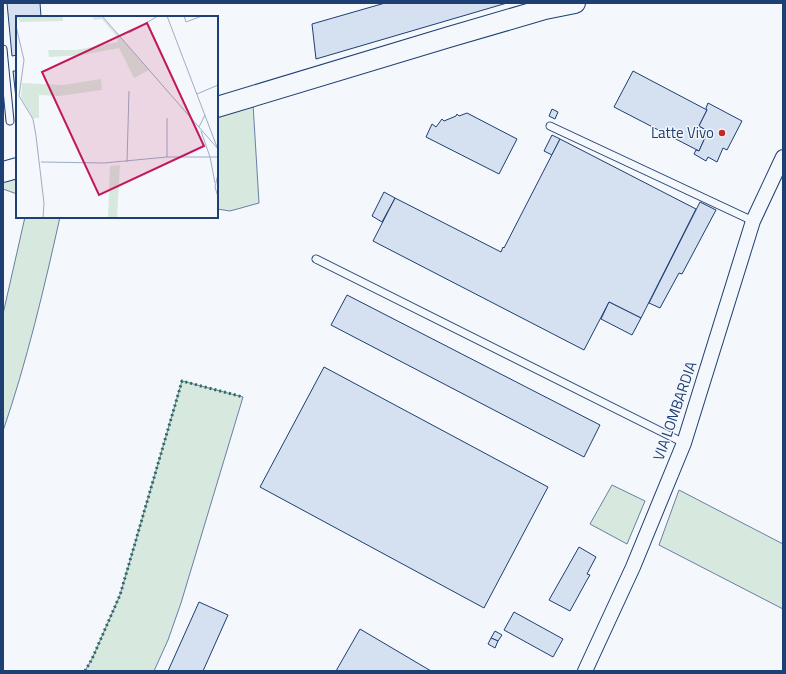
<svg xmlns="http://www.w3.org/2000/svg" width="786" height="674" viewBox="0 0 786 674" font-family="'Titillium Web',sans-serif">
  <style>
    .green { fill: #d7e8df; stroke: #687fa3 }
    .building { fill: #d5e0f0; stroke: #1d3f73 }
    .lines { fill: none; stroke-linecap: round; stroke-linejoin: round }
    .service-casing { stroke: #1d3f73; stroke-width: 9 }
    .minor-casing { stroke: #1d3f73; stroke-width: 16 }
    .secondary-casing { stroke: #1d3f73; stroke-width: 22 }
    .service { stroke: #f4f7fb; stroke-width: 7 }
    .minor { stroke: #f4f7fb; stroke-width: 14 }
    .secondary { stroke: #f4f7fb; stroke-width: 20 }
    .hedge { stroke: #2c6c60; stroke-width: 3; stroke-dasharray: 2 3; stroke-linecap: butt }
    .poi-dot { fill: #c62828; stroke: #f4f7fb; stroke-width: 1.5 }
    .labels { text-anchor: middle; stroke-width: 3; stroke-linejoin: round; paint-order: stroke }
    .poi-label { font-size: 15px; fill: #1d3f73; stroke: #f4f7fb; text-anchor: end }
    .street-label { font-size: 15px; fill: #1d3f73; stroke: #f4f7fb }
    .inset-road { fill: none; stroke: #9eadc5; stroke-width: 1 }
    .view { fill: #c2185b; fill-opacity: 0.15; stroke: #c2185b; stroke-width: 2 }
    .inset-edge { fill: none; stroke: #1d3f73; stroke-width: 2 }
  </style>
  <rect width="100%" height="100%" fill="#f4f7fb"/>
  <g class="green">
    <path d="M253 104 259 203 230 211 217 209V115Z"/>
    <path d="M17 175V194L3 189V179Z"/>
    <path d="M25 217H60C44 289 27 361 3 431V314Z"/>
    <path d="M182 381 243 397 181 603 168 640 154 671H85L92 659 120 595Z"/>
    <path d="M612 485 645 501 627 544 590 524Z"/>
    <path d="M679 490 783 544V609L659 545Z"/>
  </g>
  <g class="building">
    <path d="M7 3H40L41 17H17V55L12 56Z"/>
    <path d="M385 3H507L316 59 312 24Z"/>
    <path d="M13 71H17V107Z"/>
    <path d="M633 71 707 110 699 126 708 131 699 151 614 107Z"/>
    <path d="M708 103 742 121 727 150 723 148 717 162 708 157 706 161 694 154 696 150 699 151 708 131 699 126 707 110 706 108Z"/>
    <path d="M552 109 558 112 555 119 549 116Z"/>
    <path d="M467 113 517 139 499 174 426 137 432 124 436 127 442 119 444 121 456 116 457 114 459 116Z"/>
    <path d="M552 135 560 139 552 155 544 151Z"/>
    <path d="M560 139 696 209 641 318 609 302 584 350 373 241 395 198 501 252 503 247 504 248Z"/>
    <path d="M384 192 395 198 382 222 372 216Z"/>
    <path d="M700 202 716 210 682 274 679 273 660 308 649 303Z"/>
    <path d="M347 295 600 425 584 457 331 325Z"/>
    <path d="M609 302 641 318 632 335 601 319Z"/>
    <path d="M324 367 548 487 484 608 260 487Z"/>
    <path d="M579 547 596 557 587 574 590 575 587 580 570 611 549 600Z"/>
    <path d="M199 602 228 615 203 671H168Z"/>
    <path d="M514 612 563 639 553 657 504 630Z"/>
    <path d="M360 629 431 671H336Z"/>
    <path d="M495 631 502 635 498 641 491 638Z"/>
    <path d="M491 638 498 641 495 648 488 644Z"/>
  </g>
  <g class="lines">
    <g class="service-casing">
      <g id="service">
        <path d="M3 49 10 121"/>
        <path d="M550 126 753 221"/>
        <path d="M316 259 684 443"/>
      </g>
    </g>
    <g class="minor-casing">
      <path id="minor" d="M585 671 633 567 684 443 753 221 783 157"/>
    </g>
    <g class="secondary-casing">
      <g id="secondary">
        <path d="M217 107 449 37 545 9 575 3"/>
        <path d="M3 172 17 168"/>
      </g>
    </g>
    <use href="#service" class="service"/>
    <use href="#minor" class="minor"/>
    <use href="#secondary" class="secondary"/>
    <path class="hedge" d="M85 671 92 659 120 595 182 381 243 397"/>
  </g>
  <circle class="poi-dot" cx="722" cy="133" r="4"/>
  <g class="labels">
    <g class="poi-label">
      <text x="714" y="138">Latte Vivo</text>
    </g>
    <g class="street-label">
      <text transform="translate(675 411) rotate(-71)" y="5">VIA LOMBARDIA</text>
    </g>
  </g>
  <g transform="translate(16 16)">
    <rect width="202" height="202" fill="#f4f7fb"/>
    <path d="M0 0H47V5L4 6ZM77 0H85L133 54 118 62 103 32 66 39 33 41 32 34H60L102 26 101 21 86 3 78 4ZM85 63 86 74 43 80 23 79V102H17L5 82 6 67 47 69ZM104 149 101 201H92L94 150Z" fill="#d7e8df"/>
    <path class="inset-road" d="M86 0 202 133M151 0 201 131M168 0 170 6 186 0M0 10 8 44 3 80 17 103 20 120 28 187 27 202M113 17 142 0M181 78 202 69M183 111 189 99M185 115 194 141 199 167M151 141V102M25 146 88 147 151 141H202M111 146 113 75M202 158 199 171 202 181"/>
    <path class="view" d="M131 7 188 130 83 179 26 56Z"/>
    <rect width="202" height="202" class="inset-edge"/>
  </g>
  <rect width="786" height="674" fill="none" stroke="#1d3f73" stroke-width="8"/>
</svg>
